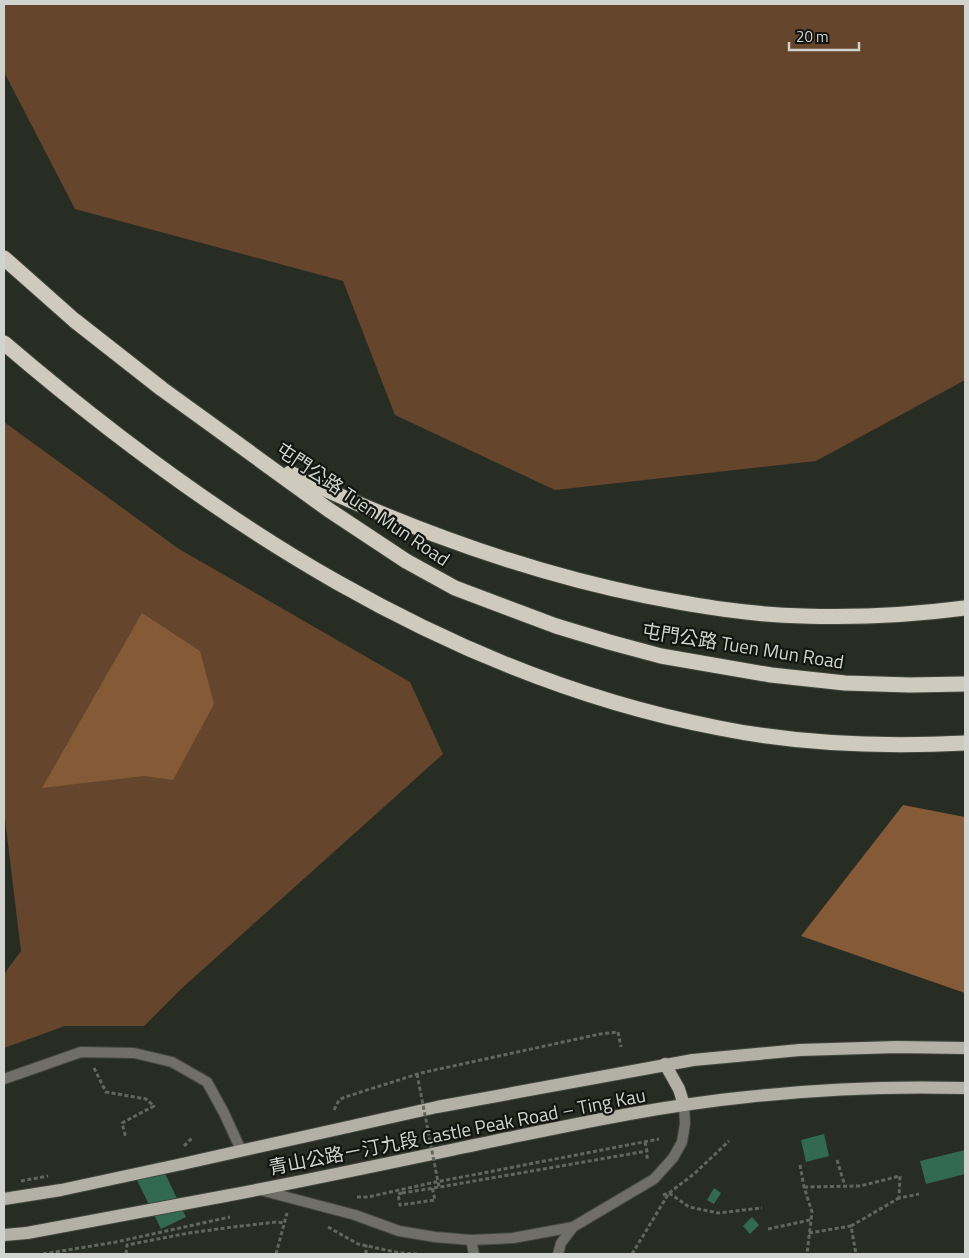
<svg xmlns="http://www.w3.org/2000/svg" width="969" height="1258" viewBox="0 0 969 1258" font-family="'Titillium Web','Noto Sans TC',sans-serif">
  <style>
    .green { fill: #65452b }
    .forest { fill: #845a37 }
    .building { fill: #326a4f }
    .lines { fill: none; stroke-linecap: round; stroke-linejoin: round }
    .service-casing { stroke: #43483e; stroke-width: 12 }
    .minor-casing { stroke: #43483e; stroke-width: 12 }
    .primary-casing { stroke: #43483e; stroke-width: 14 }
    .motorway-casing { stroke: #43483e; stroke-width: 17 }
    .path { stroke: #62675e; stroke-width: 3; stroke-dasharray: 4 2.5; stroke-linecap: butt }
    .service { stroke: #6f6e68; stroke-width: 10 }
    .minor { stroke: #6f6e68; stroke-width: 10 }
    .primary { stroke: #b3b0a6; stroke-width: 12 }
    .motorway { stroke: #cecbbe; stroke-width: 15 }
    .primary-bridge-casing { stroke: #43483e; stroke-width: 14; stroke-linecap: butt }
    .path-bridge { stroke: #62675e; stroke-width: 3; stroke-dasharray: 4 2.5; stroke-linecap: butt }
    .primary-bridge { stroke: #b3b0a6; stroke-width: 12 }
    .labels { text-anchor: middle; stroke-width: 4.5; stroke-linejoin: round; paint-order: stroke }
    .street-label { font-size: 19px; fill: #d1d4ce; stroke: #121410 }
  </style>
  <rect width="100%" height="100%" fill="#282d23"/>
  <g class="green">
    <path d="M4 4H965V380L816 461 555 490 395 415 343 281 75 209 4 72Z"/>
    <path d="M4 422 179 549 410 682 443 754 181 989 144 1026H65L4 1048V974L21 951 4 811Z"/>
  </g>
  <g class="forest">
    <path d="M142 613 200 651 214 704 173 780 144 776 42 788Z"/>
    <path d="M903 805 965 817V993L801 936Z"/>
  </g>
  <g class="building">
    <path d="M824 1134 829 1156 806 1162 801 1140Z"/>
    <path d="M965 1150V1174L926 1184 920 1161Z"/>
    <path d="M159 1161 186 1217 161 1229 134 1174Z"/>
    <path d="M714 1188 721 1193 714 1204 707 1200Z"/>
    <path d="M752 1217 759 1225 750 1234 743 1226Z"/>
  </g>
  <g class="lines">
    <g class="service-casing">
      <g id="service">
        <path d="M471 1240 474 1254"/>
        <path d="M558 1254 561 1243 573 1227"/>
      </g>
    </g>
    <g class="minor-casing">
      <g id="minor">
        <path d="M4 1079 81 1052 134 1053 172 1062 207 1082 224 1113 241 1150"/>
        <path d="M260 1190 355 1215 399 1231 435 1237 471 1240 513 1238 573 1227 654 1179 673 1158 682 1142 685 1124 684 1105"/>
      </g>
    </g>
    <g class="primary-casing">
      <g id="primary">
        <path d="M665 1064 679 1089 684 1105"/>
        <path d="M182 1164 437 1107 693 1060 800 1050 897 1047 965 1048"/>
        <path d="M225 1196C321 1178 417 1157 513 1137 590 1121 668 1105 747 1097 819 1089 892 1086 965 1088"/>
        <path d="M4 1199 61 1190"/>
        <path d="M4 1235 27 1233"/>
      </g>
    </g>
    <g class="motorway-casing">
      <g id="motorway">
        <path d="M4 258 74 320 162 389 329 510 406 561 455 588 556 626 609 642 661 656 771 675 845 683 910 685 965 684"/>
        <path d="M4 343C211 520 448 676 719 728 798 744 885 747 965 743"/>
        <path d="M290 473C404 527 522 571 646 596 698 606 751 615 803 616 858 618 911 615 965 608"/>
      </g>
    </g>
    <g class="path">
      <path d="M94 1068 106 1092 146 1099 154 1106 122 1123 126 1138"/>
      <path d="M334 1110 339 1100 345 1097 421 1073 600 1034 618 1032 621 1047"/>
      <path d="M645 1142 647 1151V1160"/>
      <path d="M837 1160 845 1186"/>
      <path d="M800 1165 804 1187 812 1212 807 1254"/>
      <path d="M804 1187 860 1186 900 1176 899 1198 919 1194"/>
      <path d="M434 1188 647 1151"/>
      <path d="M402 1193 398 1194 400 1205 435 1200 432 1187"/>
      <path d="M663 1195 669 1193 689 1207 719 1213 762 1208"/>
      <path d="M357 1197H368L431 1183 659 1139"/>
      <path d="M851 1226 899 1198"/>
      <path d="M328 1227 358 1244 400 1253 417 1254"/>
      <path d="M768 1229 810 1220"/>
      <path d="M809 1233 851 1226 856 1254"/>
      <path d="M126 1254 127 1245 189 1233 233 1227 276 1222 285 1223"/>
      <path d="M276 1254 287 1213"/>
      <path d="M366 1254V1245"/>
      <path d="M632 1254 669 1193 694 1174 729 1141"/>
    </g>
    <use href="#service" class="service"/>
    <use href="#minor" class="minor"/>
    <use href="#primary" class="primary"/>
    <use href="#motorway" class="motorway"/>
    <g class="primary-bridge-casing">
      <g id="primary-bridge">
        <path d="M61 1190 182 1164"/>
        <path d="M27 1233 225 1196"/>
      </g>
    </g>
    <g class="path-bridge">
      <path d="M417 1074 439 1187"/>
      <path d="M184 1146 192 1138"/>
      <path d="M21 1181 48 1176"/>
      <path d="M402 1193 434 1188"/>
      <path d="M43 1254 116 1242 230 1217"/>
    </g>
    <use href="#primary-bridge" class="primary-bridge"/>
  </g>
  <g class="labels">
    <g class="street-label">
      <text transform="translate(363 504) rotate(34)" y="7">屯門公路 Tuen Mun Road</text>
      <text transform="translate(743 646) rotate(9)" y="7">屯門公路 Tuen Mun Road</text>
      <text transform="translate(457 1131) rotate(-11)" y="7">青山公路－汀九段 Castle Peak Road – Ting Kau</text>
    </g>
  </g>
  <rect width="969" height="1258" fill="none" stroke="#d1d4ce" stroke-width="10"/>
  <path d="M789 42v8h70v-8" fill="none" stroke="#d1d4ce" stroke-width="2.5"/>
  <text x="796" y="42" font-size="15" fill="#d1d4ce" stroke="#121410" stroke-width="4" paint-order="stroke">20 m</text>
</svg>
